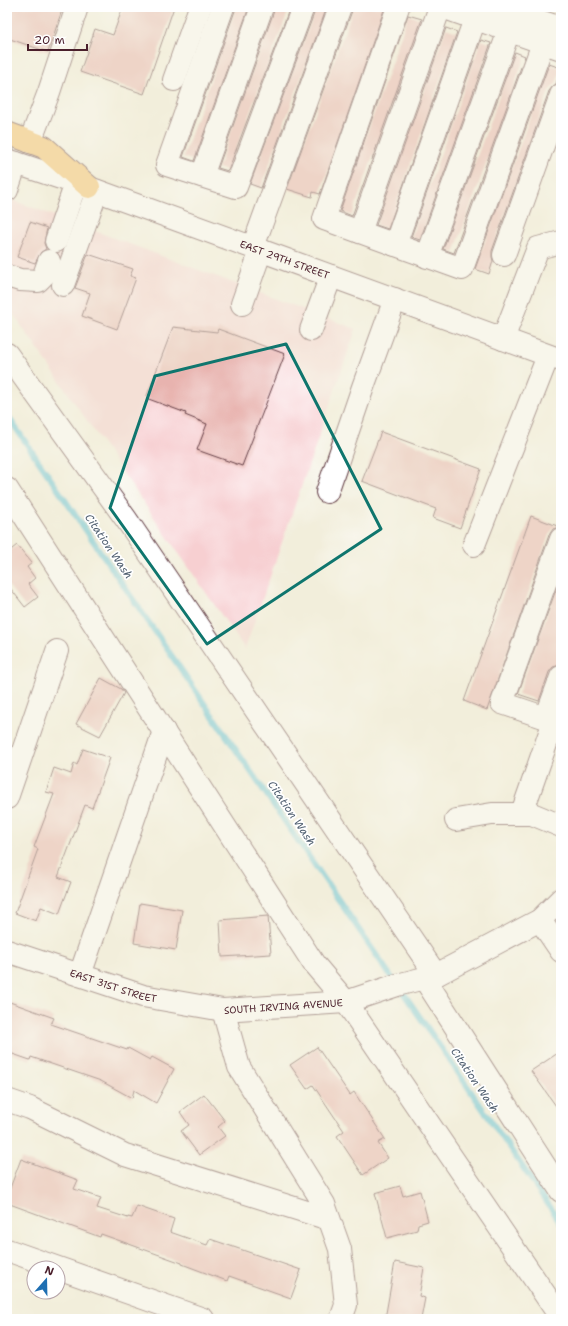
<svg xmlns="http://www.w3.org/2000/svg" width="568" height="1326" viewBox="0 0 568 1326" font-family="'Shantell Sans',sans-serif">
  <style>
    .built { fill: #f7cfd1 }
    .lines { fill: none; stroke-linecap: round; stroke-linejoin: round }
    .stream { stroke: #5ac0d8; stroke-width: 6 }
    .building { fill: #e8b3af }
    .minor-casing { stroke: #633e45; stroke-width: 24 }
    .major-casing { stroke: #633e45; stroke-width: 24 }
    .minor { stroke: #fff; stroke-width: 22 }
    .major { stroke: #f6c06b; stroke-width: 22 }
    .marked { fill: none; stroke: #0f766e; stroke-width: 3; stroke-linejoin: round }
    .labels { text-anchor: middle; stroke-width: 3.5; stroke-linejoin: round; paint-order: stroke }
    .street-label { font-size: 10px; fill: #4a1f2b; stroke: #fff }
    .water-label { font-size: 11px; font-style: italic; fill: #505f70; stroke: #fff }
  </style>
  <rect width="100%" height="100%" fill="#fff"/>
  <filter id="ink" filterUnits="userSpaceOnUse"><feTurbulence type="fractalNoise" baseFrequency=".025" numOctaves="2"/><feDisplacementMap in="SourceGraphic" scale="8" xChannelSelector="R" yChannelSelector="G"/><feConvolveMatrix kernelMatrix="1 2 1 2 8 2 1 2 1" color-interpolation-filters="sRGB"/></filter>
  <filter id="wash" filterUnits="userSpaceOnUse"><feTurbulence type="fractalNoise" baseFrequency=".012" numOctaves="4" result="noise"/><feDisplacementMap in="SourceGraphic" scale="16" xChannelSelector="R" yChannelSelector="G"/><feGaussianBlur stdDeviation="0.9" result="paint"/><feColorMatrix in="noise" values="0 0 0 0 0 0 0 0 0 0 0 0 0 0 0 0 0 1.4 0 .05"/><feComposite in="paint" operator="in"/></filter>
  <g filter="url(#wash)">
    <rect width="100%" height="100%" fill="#f2eedb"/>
    <path class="built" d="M7 198 356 329 245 649 7 305Z"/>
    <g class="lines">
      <g class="stream">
        <path d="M7 415 394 981"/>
        <path d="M400 988 561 1223"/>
      </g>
    </g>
    <g id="blocks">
      <g class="building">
        <path d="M7 7H63L48 52 7 38Z"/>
        <path d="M123 7H174L144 94 80 72 95 29 113 35Z"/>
        <path d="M235 7H249L194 161 183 157 235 11Z"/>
        <path d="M274 7H290L228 171 218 168 274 11Z"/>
        <path d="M315 7H327L261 188 250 184 315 11Z"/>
        <path d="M352 7H385L320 194 313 192 312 197 287 189 352 11Z"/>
        <path d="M408 15 422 19 352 216 340 211Z"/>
        <path d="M446 28 457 32 388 229 376 225Z"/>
        <path d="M481 40 491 43 420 240 411 237Z"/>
        <path d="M515 52 525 56 454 253 443 249Z"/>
        <path d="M549 64 561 68V70L556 84 553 86 549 91 492 251V257L493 261 489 274 475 269Z"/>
        <path d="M30 222 47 228 44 243 46 249 41 252 35 263 17 257Z"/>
        <path d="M88 254 133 269 130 276 136 278 117 329 82 316 90 293 75 288Z"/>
        <path d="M173 327 217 332 218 329 285 354 242 466 197 450 207 424 185 415 186 413 146 398Z"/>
        <path d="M381 432 481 469 460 528 433 518 436 509 362 481Z"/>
        <path d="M531 516 560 527 553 529 549 535 487 710 464 701Z"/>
        <path d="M17 545 32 563 27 567 35 578 28 584 38 597 25 607 7 584V553Z"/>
        <path d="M561 576V665L553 667 549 672 539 701 518 694Z"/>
        <path d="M101 678 121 689 124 693 100 736 76 724Z"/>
        <path d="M83 749 110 758 92 808 85 805 58 877 71 882 59 914 41 907 36 921 15 913 38 849 34 847 54 794 46 792 54 768 71 774 74 763 77 765Z"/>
        <path d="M140 903 182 910 176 950 134 943Z"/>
        <path d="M268 916 271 954 222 957 220 920Z"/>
        <path d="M7 1001 54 1018 51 1024 127 1050 128 1048 150 1060 152 1057 174 1069 156 1103 134 1090 132 1098 101 1081 31 1057 30 1060 7 1052Z"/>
        <path d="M317 1047 350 1095 354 1092 385 1139 378 1143 388 1158 363 1175 337 1136 344 1131 313 1085 307 1089 290 1065Z"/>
        <path d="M561 1051V1113L531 1071Z"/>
        <path d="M204 1094 225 1121 218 1127 225 1136 199 1155 181 1131 189 1125 180 1112Z"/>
        <path d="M21 1159 78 1180 74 1189 101 1198 97 1208 128 1218V1217L132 1218 137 1206 174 1219 170 1232 207 1245 210 1239 301 1270 291 1298 229 1276 227 1281 182 1264V1263L101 1234 100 1237 7 1203V1196Z"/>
        <path d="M400 1186 403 1196 420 1191 428 1221 418 1224 417 1230 387 1238 375 1193Z"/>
        <path d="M395 1262 424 1268 419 1296 425 1298 421 1319H385Z"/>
      </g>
    </g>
  </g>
  <g filter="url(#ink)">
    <use href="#blocks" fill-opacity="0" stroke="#633e45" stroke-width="1"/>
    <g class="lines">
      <g class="minor-casing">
        <g id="minor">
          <path d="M223 7 167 165 236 187 303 7"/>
          <path d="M398 7 324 219 462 269 543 43"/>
          <path d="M442 7 561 49"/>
          <path d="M496 7 561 28"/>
          <path d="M174 80 200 7"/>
          <path d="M30 142 49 92 77 7"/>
          <path id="s1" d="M7 160 76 183 561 360"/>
          <path d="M202 176 262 7"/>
          <path d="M7 190 16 163"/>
          <path d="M360 232 440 7"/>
          <path d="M56 241 76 183"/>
          <path d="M395 245 475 19"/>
          <path d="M253 247 340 7"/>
          <path d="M504 255 561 95"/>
          <path d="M427 257 509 31"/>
          <path d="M7 276 20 280 38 281 44 275 49 261"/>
          <path d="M63 285 97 191"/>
          <path d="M242 304 261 250"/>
          <path d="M311 330 331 276"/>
          <path d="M503 339 538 248 561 242"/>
          <path d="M7 354 126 519 436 975"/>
          <path d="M7 489 314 964 346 1002 561 1318"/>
          <path d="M327 492 363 387 395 299"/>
          <path d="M561 539 502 703 561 723"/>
          <path d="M474 545 548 356"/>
          <path d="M546 718 561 677"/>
          <path d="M7 798 57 651"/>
          <path d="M523 810 554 721"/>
          <path d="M456 820 492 814H532L561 826"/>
          <path d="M540 920 561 951"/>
          <path id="s2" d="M7 951 143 996 223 1010 346 1002 397 985 436 975 540 920 561 899"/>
          <path d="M80 975 164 731"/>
          <path d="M424 978 561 1191"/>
          <path d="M223 1010 239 1067 324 1204 340 1249 346 1305 341 1319"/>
          <path d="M7 1100 30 1108 125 1155 329 1219"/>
          <path d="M7 1250 203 1319"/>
        </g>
      </g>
      <g class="major-casing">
        <path id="major" d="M7 133 44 147 89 187"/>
      </g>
      <use href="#minor" class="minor"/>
      <use href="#major" class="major"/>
    </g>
  </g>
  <path d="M0 0H568V1326H0ZM286 344 381 529 207 644 110 508 155 376Z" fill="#f2eedb" fill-opacity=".55" fill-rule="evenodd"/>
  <path class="marked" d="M286 344 381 529 207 644 110 508 155 376Z"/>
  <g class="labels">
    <g class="street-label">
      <text dy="4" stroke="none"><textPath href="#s1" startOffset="295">EAST 29TH STREET</textPath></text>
      <text dy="4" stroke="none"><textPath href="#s2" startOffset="112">EAST 31ST STREET</textPath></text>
      <text dy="4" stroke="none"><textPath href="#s2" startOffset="285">SOUTH IRVING AVENUE</textPath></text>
    </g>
    <g class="water-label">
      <text transform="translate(109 546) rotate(56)" y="4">Citation Wash</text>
      <text transform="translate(292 813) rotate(56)" y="4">Citation Wash</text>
      <text transform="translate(475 1080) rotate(56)" y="4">Citation Wash</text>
    </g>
  </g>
  <rect width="568" height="1326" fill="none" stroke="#fff" stroke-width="24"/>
  <g transform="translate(46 1280) rotate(20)"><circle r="19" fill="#ffffff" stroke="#b7a5aa"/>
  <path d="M0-3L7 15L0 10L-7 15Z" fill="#1f6fb2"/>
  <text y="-6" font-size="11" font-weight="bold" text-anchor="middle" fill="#4a1f2b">N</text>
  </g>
  <path d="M28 44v6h59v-6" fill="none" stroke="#4a1f2b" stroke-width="2"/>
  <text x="34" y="44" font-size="12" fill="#4a1f2b" stroke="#ffffff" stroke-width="3" paint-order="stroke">20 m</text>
</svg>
